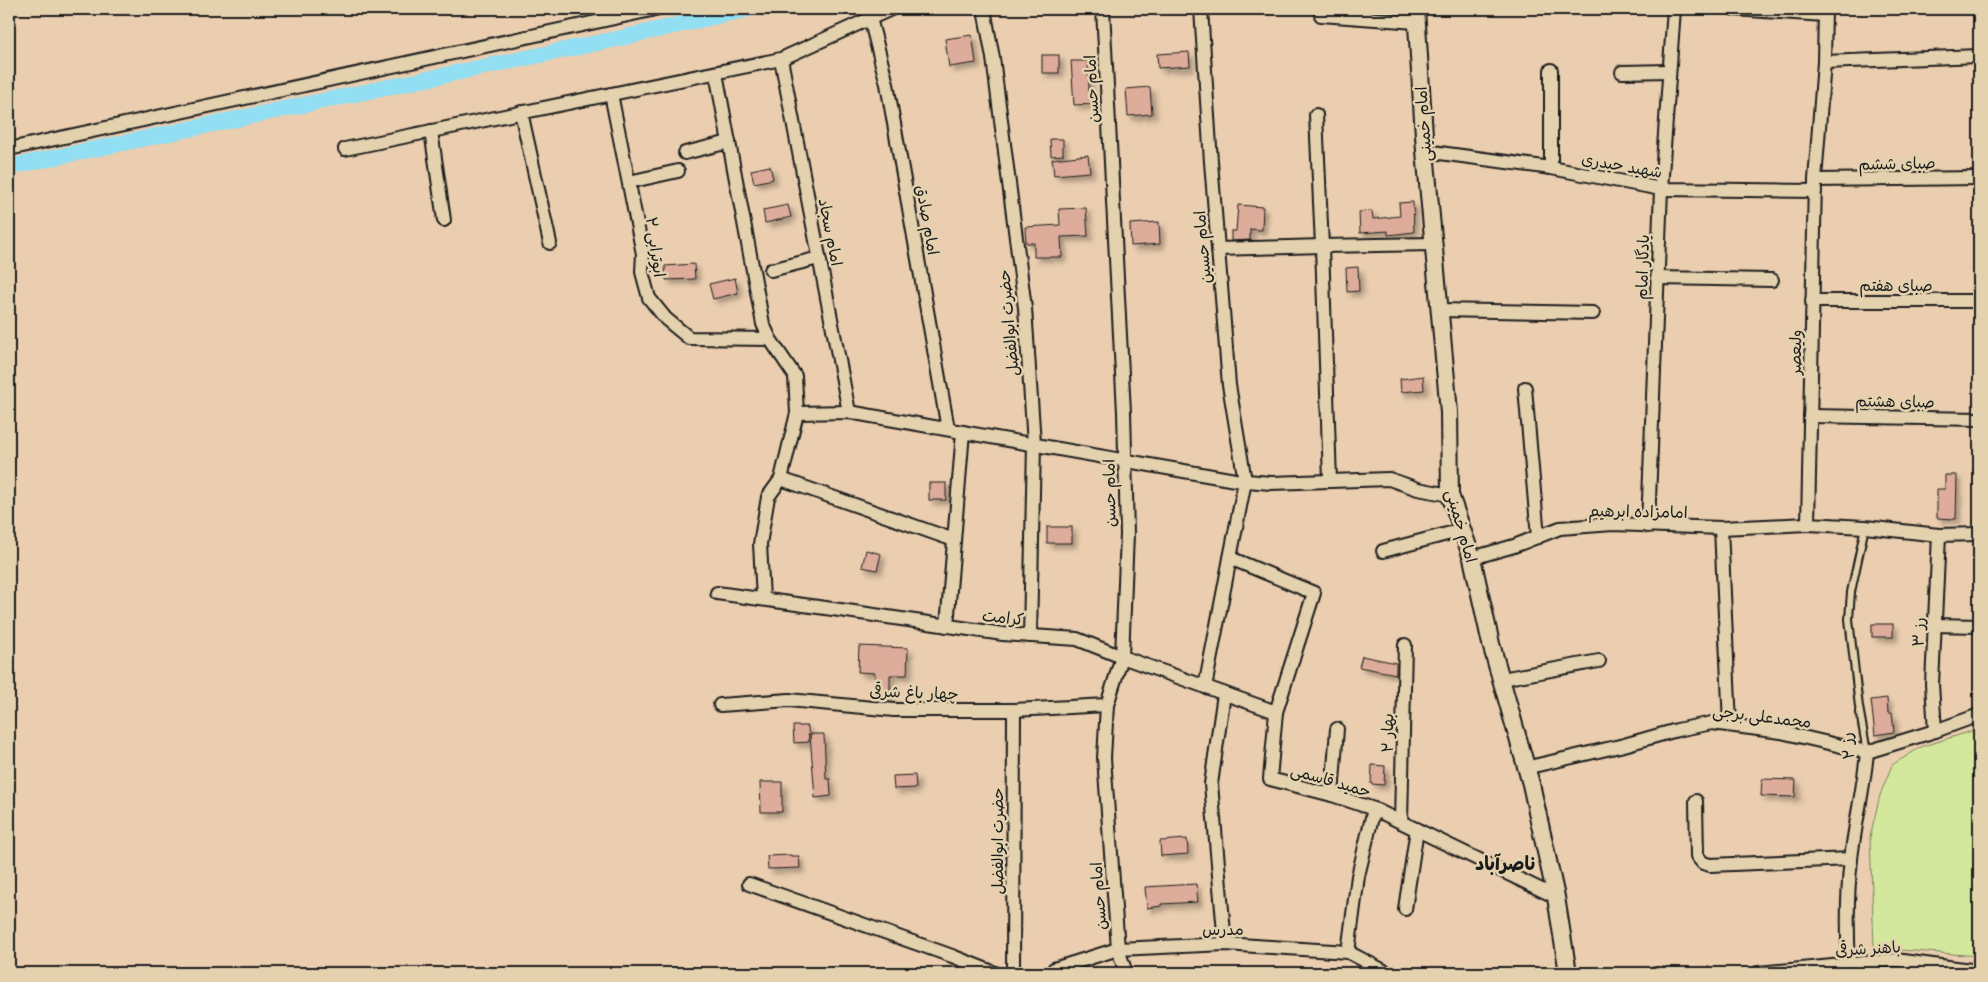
<svg xmlns="http://www.w3.org/2000/svg" width="1988" height="982" viewBox="0 0 1988 982" font-family="Mynerve,'Playpen Sans Arabic',sans-serif">
  <style>
    .green { fill: #d3e89c; stroke: #78825c }
    .lines { fill: none; stroke-linecap: round; stroke-linejoin: round }
    .canal { stroke: #92def2; stroke-width: 16 }
    .building { fill: #ddac9a; stroke: #1c1c1c; filter: url(#shadow) }
    .service-casing { stroke: #1c1c1c; stroke-width: 10 }
    .minor-casing { stroke: #1c1c1c; stroke-width: 16 }
    .tertiary-casing { stroke: #1c1c1c; stroke-width: 20 }
    .service { stroke: #e4d2af; stroke-width: 6 }
    .minor { stroke: #e4d2af; stroke-width: 12 }
    .tertiary { stroke: #e4d2af; stroke-width: 16 }
    .labels { text-anchor: middle; stroke-width: 5; stroke-linejoin: round; paint-order: stroke }
    .street-label { font-size: 16px; fill: #1c1c1c; stroke: #e4d2af }
    .quarter-label { font-size: 19px; font-weight: bold; fill: #1c1c1c; stroke: #e4d2af }
  </style>
  <defs>
    <filter id="shadow"><feDropShadow dx="4.5" dy="4.5" stdDeviation="2.5" flood-color="#0004"/></filter>
  </defs>
  <rect width="100%" height="100%" fill="#ebceaf"/>
  <filter id="ink" filterUnits="userSpaceOnUse"><feTurbulence type="fractalNoise" baseFrequency=".02" numOctaves="2"/><feDisplacementMap in="SourceGraphic" scale="10" xChannelSelector="R" yChannelSelector="G"/><feConvolveMatrix kernelMatrix="1 2 1 2 8 2 1 2 1" color-interpolation-filters="sRGB"/></filter>
  <g filter="url(#ink)">
    <path class="green" d="M1978 729 1979 956 1874 948 1870 837 1880 795 1892 765 1921 747Z"/>
    <g class="lines">
      <path class="canal" d="M9 167 621 38 748 9"/>
    </g>
    <g class="building">
      <path d="M972 35 976 63 949 67 945 39Z"/>
      <path d="M1189 52 1190 66 1158 68 1157 54Z"/>
      <rect x="1042" y="55" width="17" height="18"/>
      <path d="M1071 61H1088L1089 91H1092V104L1074 105Z"/>
      <path d="M1150 87 1152 114 1128 116 1126 89Z"/>
      <path d="M1050 139H1063V155L1051 156Z"/>
      <path d="M1088 155 1090 172 1054 175 1052 159Z"/>
      <path d="M770 166 773 179 754 183 751 170Z"/>
      <path d="M1413 202 1414 232 1388 235V231L1360 233 1359 212 1372 211 1373 219 1400 216 1399 203Z"/>
      <path d="M788 205 791 217 765 223 763 210Z"/>
      <path d="M1238 205 1263 207 1262 230 1250 229V240L1231 241V231H1236Z"/>
      <path d="M1086 208 1088 236 1061 237 1062 257H1034V243H1026L1025 227 1060 225 1059 209Z"/>
      <path d="M1159 222 1160 244 1131 246 1130 224Z"/>
      <path d="M694 264 695 279 666 280 665 266Z"/>
      <path d="M1358 267 1359 291 1347 292 1346 268Z"/>
      <path d="M735 278 738 293 713 299 709 284Z"/>
      <path d="M1423 376 1424 390 1401 392 1400 379Z"/>
      <path d="M1945 475H1957L1956 519 1937 518V489H1945Z"/>
      <rect x="929" y="483" width="17" height="17"/>
      <rect x="1047" y="527" width="25" height="16"/>
      <path d="M866 550 881 554 877 570 862 567Z"/>
      <rect x="1872" y="624" width="21" height="13"/>
      <path d="M859 646 908 648 907 675H890V699H875V673L858 672Z"/>
      <path d="M1362 656 1396 663V674L1359 667Z"/>
      <path d="M1887 698 1888 713H1892L1894 732 1875 735 1871 700Z"/>
      <path d="M793 726H808L809 742 794 743Z"/>
      <path d="M810 734H824L826 779H830L831 796 815 798Z"/>
      <path d="M1372 765 1385 766 1384 785 1371 784Z"/>
      <path d="M915 775 916 788 894 789 893 776Z"/>
      <path d="M1762 779 1796 780 1795 797 1761 796Z"/>
      <path d="M760 782H782V812H761Z"/>
      <path d="M1187 839 1188 854 1161 856 1160 841Z"/>
      <path d="M791 855V856H799L800 868 768 869 767 856Z"/>
      <path d="M1196 884 1198 902 1161 904V906L1147 908 1145 887Z"/>
    </g>
    <g class="lines">
      <g class="service-casing">
        <path id="service" d="M1865 527 1851 592 1849 619 1859 707 1867 752"/>
      </g>
      <g class="minor-casing">
        <g id="minor">
          <path d="M984 9 993 58 1025 308 1034 444 1030 636"/>
          <path d="M1103 9 1124 412 1127 534 1122 657 1107 705 1104 758 1118 949 1126 973"/>
          <path d="M1201 9 1211 162 1229 385 1245 481 1205 687"/>
          <path d="M1734 9 1825 15"/>
          <path d="M1825 9 1824 62 1815 180 1808 524 1865 527 1939 535 1979 534"/>
          <path d="M1321 15 1416 22"/>
          <path d="M870 18 887 84 948 429"/>
          <path d="M781 59 849 412"/>
          <path d="M1824 62 1979 56"/>
          <path d="M1551 70V168"/>
          <path d="M1622 72 1669 71"/>
          <path d="M716 73 763 324 770 339 795 376 797 413 849 412 1235 480 1271 483 1389 479 1418 489 1450 495"/>
          <path d="M611 94 643 254 642 272 649 298 666 319 689 338 770 339"/>
          <path d="M521 112 550 243"/>
          <path d="M1316 115 1322 246 1433 244"/>
          <path d="M431 131 444 220"/>
          <path d="M9 149 656 9"/>
          <path d="M345 149 781 59 891 9"/>
          <path d="M1425 151 1551 168 1661 189 1815 191"/>
          <path d="M685 153 729 142"/>
          <path d="M1815 180 1979 178"/>
          <path d="M629 182 678 171"/>
          <path d="M1218 249 1322 246 1330 481"/>
          <path d="M771 270 819 258"/>
          <path d="M1657 278 1772 280"/>
          <path d="M1812 301H1979"/>
          <path d="M1439 310 1593 313"/>
          <path d="M1525 388 1538 537"/>
          <path d="M1810 416 1979 419"/>
          <path d="M781 479 954 540"/>
          <path d="M1648 526 1661 189 1674 9"/>
          <path d="M1721 528 1730 725"/>
          <path d="M1383 551 1462 530"/>
          <path d="M1230 558 1314 593 1276 712 1270 779 1332 795 1374 809 1556 897"/>
          <path d="M1472 558 1514 546 1560 528 1613 524 1721 528 1808 524"/>
          <path d="M717 593 847 611 1003 634 1077 639 1122 657 1276 712"/>
          <path d="M763 599 760 544 768 497 781 479 797 413"/>
          <path d="M1934 625 1979 626"/>
          <path d="M947 626 963 432"/>
          <path d="M1502 679 1599 661"/>
          <path d="M1224 694 1211 784 1225 944"/>
          <path d="M720 705 789 700 894 710H1014L1107 705"/>
          <path d="M1935 731 1932 684 1939 535"/>
          <path d="M1525 768 1624 745 1677 730 1712 723 1781 732 1867 752 1935 731 1979 715"/>
          <path d="M1332 795 1337 729"/>
          <path d="M1696 801 1697 856 1703 863 1710 865 1851 859"/>
          <path d="M1401 822 1405 645"/>
          <path d="M749 884 952 956 995 973"/>
          <path d="M1405 909 1417 829"/>
          <path d="M1348 952 1358 876 1374 809"/>
          <path d="M1849 964C1847 929 1847 894 1851 859 1855 823 1864 788 1867 752"/>
          <path d="M1054 969 1118 949 1225 944 1348 952 1388 973"/>
          <path d="M1013 973 1014 710"/>
          <path d="M1758 973 1895 960 1979 971"/>
        </g>
      </g>
      <g class="tertiary-casing">
        <path id="tertiary" d="M1416 9 1425 151 1449 412 1450 495 1472 558 1491 644 1531 784 1556 897 1568 973"/>
      </g>
      <use href="#service" class="service"/>
      <use href="#minor" class="minor"/>
      <use href="#tertiary" class="tertiary"/>
    </g>
  </g>
  <g class="labels">
    <g class="street-label">
      <text transform="translate(1091 89) rotate(-93)" y="6">امام حسن</text>
      <text transform="translate(1423 124) rotate(-94)" y="6">امام خمینی</text>
      <text transform="translate(1897 163) rotate(-1)" y="6">صبای ششم</text>
      <text transform="translate(1622 165) rotate(10)" y="6">شهید حیدری</text>
      <text transform="translate(928 220) rotate(80)" y="6">امام صادق</text>
      <text transform="translate(831 232) rotate(79)" y="6">امام سجاد</text>
      <text transform="translate(656 247) rotate(82)" y="6">ابوترابی ۲</text>
      <text transform="translate(1202 247) rotate(-95)" y="6">امام حسین</text>
      <text transform="translate(1642 267) rotate(-88)" y="6">یادگار امام</text>
      <text x="1896" y="291">صبای هفتم</text>
      <text transform="translate(1008 323) rotate(-95)" y="6">حضرت ابوالفضل</text>
      <text transform="translate(1795 352) rotate(-89)" y="6">ولیعصر</text>
      <text transform="translate(1895 401) rotate(1)" y="6">صبای هشتم</text>
      <text transform="translate(1109 493) rotate(-91)" y="6">امام حسن</text>
      <text transform="translate(1638 511) rotate(1)" y="6">امامزاده ابرهیم</text>
      <text transform="translate(1462 526) rotate(74)" y="6">امام خمینی</text>
      <text transform="translate(1003 617) rotate(6)" y="6">کرامت</text>
      <text transform="translate(1918 632) rotate(-88)" y="6">رز ۳</text>
      <text transform="translate(914 692) rotate(2)" y="6">چهار باغ شرقی</text>
      <text transform="translate(1762 716) rotate(7)" y="6">محمدعلی برجی</text>
      <text transform="translate(1387 733) rotate(-89)" y="6">بهار ۲</text>
      <text transform="translate(1847 746) rotate(-95)" y="6">رز ۲</text>
      <text transform="translate(1331 780) rotate(16)" y="6">حمید قاسمی</text>
      <text transform="translate(997 841) rotate(-90)" y="6">حضرت ابوالفضل</text>
      <text transform="translate(1098 896) rotate(-94)" y="6">امام حسن</text>
      <text x="1223" y="935">مدرس</text>
      <text transform="translate(1868 948) rotate(-3)" y="6">باهنر شرقی</text>
    </g>
    <g class="quarter-label">
      <text x="1506" y="870">ناصرآباد</text>
    </g>
  </g>
  <rect width="1988" height="982" fill="none" stroke="#e4d2af" stroke-width="30"/>
  <rect x="15" y="15" width="1958" height="952" fill="none" stroke="#1c1c1c" stroke-width="2" filter="url(#ink)"/>
</svg>
